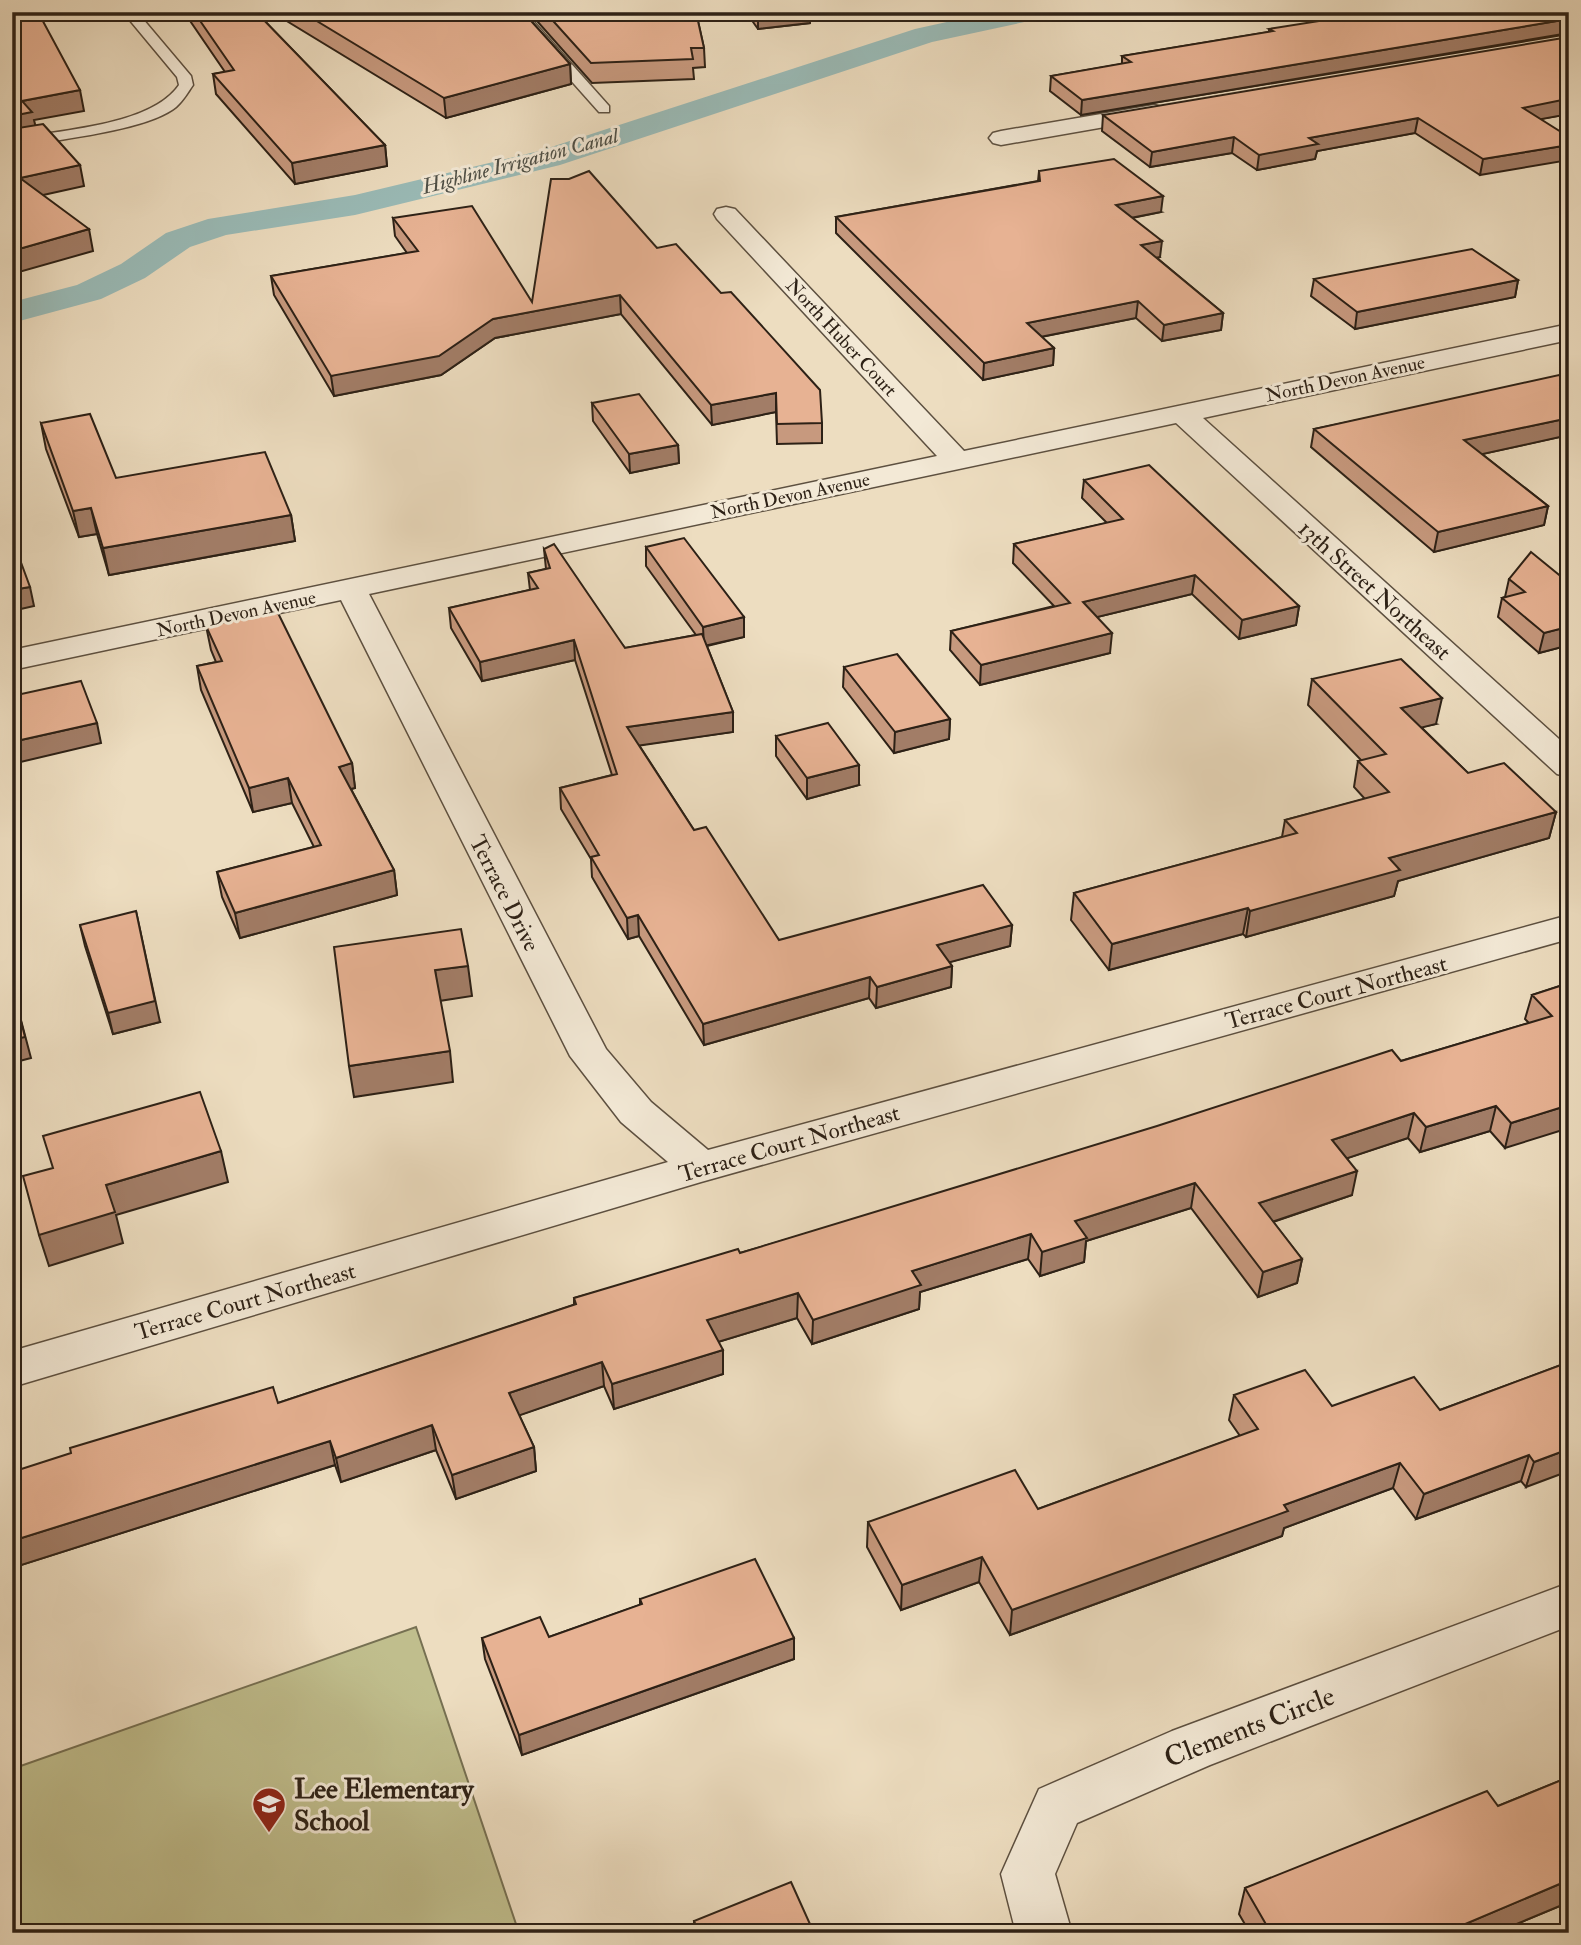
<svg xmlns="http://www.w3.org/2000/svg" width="1581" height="1945" viewBox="0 0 1581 1945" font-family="'IM FELL Double Pica',serif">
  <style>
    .green { fill: #c0be8d; stroke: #767052; stroke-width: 2 }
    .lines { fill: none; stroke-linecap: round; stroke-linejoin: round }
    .canal { fill: #9abbb7; fill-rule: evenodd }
    .lane-casing { stroke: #5d5040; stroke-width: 3 }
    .street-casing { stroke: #5d5040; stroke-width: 3 }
    .lane { fill: #f3e9d6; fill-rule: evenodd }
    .street { fill: #f3e9d6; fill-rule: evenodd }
    .wall { fill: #c7997e; stroke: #2d2116; stroke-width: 2 }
    .shaded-wall { fill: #a27d67; stroke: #2d2116; stroke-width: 2 }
    .building { fill: #e7b293; stroke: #2d2116; stroke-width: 2 }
    .labels { text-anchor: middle; stroke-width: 6; stroke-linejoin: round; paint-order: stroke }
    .far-street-label { font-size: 19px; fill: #2d2116; stroke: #f3e9d6 }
    .far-water-label { font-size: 21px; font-style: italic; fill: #4e4f46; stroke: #f3e9d6 }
    .street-label { font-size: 23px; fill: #2d2116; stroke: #f3e9d6 }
    .near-street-label { font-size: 28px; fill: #2d2116; stroke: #f3e9d6 }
    .near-poi-label { font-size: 28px; font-weight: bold; fill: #2d2116; stroke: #f3e9d6; text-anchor: start }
  </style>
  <rect width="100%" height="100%" fill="#edddc0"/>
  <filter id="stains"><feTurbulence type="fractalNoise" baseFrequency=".00286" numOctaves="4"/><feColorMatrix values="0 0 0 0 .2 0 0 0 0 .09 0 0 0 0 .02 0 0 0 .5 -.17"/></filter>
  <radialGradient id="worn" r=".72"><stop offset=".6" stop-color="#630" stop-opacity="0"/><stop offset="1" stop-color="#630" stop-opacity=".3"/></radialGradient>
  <path class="green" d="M416 1627 519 1933H12V1769Z"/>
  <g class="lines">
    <path class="canal" d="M992 12H1047L1043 18 932 42 560 165 355 215 226 235 190 247 145 278 101 299 12 323V302L77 285 121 264 166 233 208 219 355 195 539 151 915 29Z"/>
    <g class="lane-casing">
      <g id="lane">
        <path d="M123 12H137L191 76 193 85C188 92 183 101 176 107 147 131 52 140 12 148V139C59 130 151 126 179 85L177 77Z"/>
        <path d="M510 12H525L609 106V112H599Z"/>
      </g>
    </g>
    <g class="street-casing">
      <g id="street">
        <path d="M1154 105 1162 107 1165 112 1162 117 1001 145 993 143 989 138 993 133 1001 131Z"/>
        <path d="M726 207 735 209 964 451 1569 324V340L1203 418 1569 748V777L1557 774 1176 423 369 594 606 1049 651 1102 708 1150 1569 915V939L701 1182 12 1387V1351L668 1162 621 1122 570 1056 341 600 12 670V650L937 456 717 219 714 214 717 209Z"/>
        <path d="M1569 1583V1626L1210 1765 1077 1823 1055 1874 1072 1933H1016L1001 1874 1039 1789 1172 1731Z"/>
      </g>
    </g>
    <use href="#lane" class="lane"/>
    <use href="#street" class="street"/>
  </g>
  <g class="wall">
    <path d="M184 12H256L385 145 387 166 295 184 216 94 213 74 225 72Z"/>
    <path d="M272 12H523L570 64 571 84 446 118Z"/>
    <path d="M529 12H696L704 48 705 67 693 68 694 79 592 83Z"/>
    <path d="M746 12H810V23L758 29Z"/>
    <path d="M1569 12V34L1081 115 1050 91 1051 76 1122 64V56L1269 32V29Z"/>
    <path d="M1565 110 1564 115 1540 119 1480 175 1415 133 1317 151 1315 159 1257 170 1232 153 1150 167 1102 131 1103 115Z"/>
    <path d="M1039 171 1161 212 1132 218 1160 257 1157 258 1223 313 1221 330 1162 341 1136 318 1041 337 1054 348 1053 365 983 380 836 233V217L1038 181Z"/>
    <path d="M393 218 532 302 657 248 822 423V443L777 444 776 412 712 425 621 314 495 338 441 375 334 396 274 295 271 276 407 253 395 236Z"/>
    <path d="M1314 279 1518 280 1515 297 1355 329 1311 296Z"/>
    <path d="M1569 376V435L1482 454 1548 506 1544 525 1434 552 1311 447 1314 429Z"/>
    <path d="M592 403 678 445 679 463 630 473 593 421Z"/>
    <path d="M41 423 116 478 291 515 295 541 109 575 97 534 79 537 46 449Z"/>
    <path d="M1084 480 1299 606 1296 625 1239 639 1192 594 1097 617 1110 653 980 685 950 650 951 631 1054 606 1013 563 1014 544 1107 523 1082 498Z"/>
    <path d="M646 547 744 617V637L707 646 733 712V732L639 745 694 830 779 940 1012 925 1010 946 949 962 952 966 951 987 876 1008 869 998 704 1045 639 936 628 939 592 877 591 859 561 809 560 788 612 775 575 660 482 681 451 628 449 608 530 590 528 573 546 569 544 549 625 648 696 635 646 566Z"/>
    <path d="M1509 579 1569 583V653L1562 647 1539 653 1498 617 1502 598 1505 597Z"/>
    <path d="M206 626 352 763 355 788 351 789 394 870 397 895 240 938 222 897 217 872 314 847 292 803 253 812 201 690 197 666 216 662 211 650Z"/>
    <path d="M844 667 950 719 949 739 894 753 843 687Z"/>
    <path d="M1312 679 1436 724 1421 727 1468 773 1556 812 1549 838 1398 881 1394 896 1246 937 1243 934 1109 970 1071 920 1074 893 1282 837 1285 820 1365 799 1354 787 1358 761H1362L1308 705Z"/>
    <path d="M776 736 859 785 807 799 776 756Z"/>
    <path d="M80 925 160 1022 113 1034 85 946Z"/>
    <path d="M1569 983 1505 1148 1490 1131 1420 1152 1408 1138 1347 1158 1352 1195 1273 1222 1302 1259 1297 1283 1258 1297 1191 1208 1086 1241 1084 1262 1040 1276 1028 1259 920 1292 919 1309 812 1344 797 1318 718 1342 723 1374 614 1409 604 1386 519 1415 534 1447 536 1471 456 1499 436 1450 341 1482 335 1465 12 1568V1472L278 1403 574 1305V1298L740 1253 1401 1061 1529 1023 1525 1019 1532 995Z"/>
    <path d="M1569 1362 1526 1487 1521 1481 1416 1519 1393 1488 1284 1528 1282 1536 1010 1635 979 1582 901 1610 867 1547 868 1522 1038 1509 1240 1436 1229 1420 1234 1395 1332 1406 1440 1410Z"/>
    <path d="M640 1599 794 1638V1659L522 1755 485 1659 482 1638 549 1637 640 1605Z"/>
    <path d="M1569 1777V1905L1567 1903 1495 1933H1250L1239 1914 1245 1888 1498 1806Z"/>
    <path d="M694 1921 814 1933H694Z"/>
  </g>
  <g class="shaded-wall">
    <path d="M771 12H810V23L758 29V14Z"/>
    <path d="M890 12H908L890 14Z"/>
    <path d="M1569 19V33L1081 115 1082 100Z"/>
    <path d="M570 64 571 84 446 118 444 98Z"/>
    <path d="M80 90 84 111 34 120 37 132 12 137V116L22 101Z"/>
    <path d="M1569 95V110H1565L1564 115 1520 123 1523 108Z"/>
    <path d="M1418 118 1415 133 1317 151 1315 159 1257 170 1259 155 1309 138Z"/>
    <path d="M1234 137 1232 153 1150 167 1152 152Z"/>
    <path d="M385 145 387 166 295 184 292 163Z"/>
    <path d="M1569 145V160L1480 175 1483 159Z"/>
    <path d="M80 165 84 186 25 199 20 178Z"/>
    <path d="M1163 196 1161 212 1115 221 1116 205Z"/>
    <path d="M89 229 93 251 12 274V251Z"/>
    <path d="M1162 241 1160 257 1140 261 1141 245Z"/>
    <path d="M1518 280 1515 297 1355 329 1357 312Z"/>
    <path d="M620 295 621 314 495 338 441 375 334 396 331 376 493 319Z"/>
    <path d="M1138 301 1136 318 1025 340 1027 323Z"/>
    <path d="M1223 313 1221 330 1162 341 1164 325Z"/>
    <path d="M1054 348 1053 365 983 380 984 363Z"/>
    <path d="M776 393V412L712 425 711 405Z"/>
    <path d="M1569 418V435L1460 459 1464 440Z"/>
    <path d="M678 445 679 463 630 473 629 454Z"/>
    <path d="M1548 506 1544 525 1434 552 1438 532Z"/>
    <path d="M91 508 97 534 79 537 73 511Z"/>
    <path d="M291 515 295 541 109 575 103 548Z"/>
    <path d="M1195 575 1192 594 1081 621 1083 602Z"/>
    <path d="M30 587 34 606 12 611V590Z"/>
    <path d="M1299 606 1296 625 1239 639 1242 620Z"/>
    <path d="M744 617V637L704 646 703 627Z"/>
    <path d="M1567 627 1562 647 1539 653 1544 633Z"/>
    <path d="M1112 633 1110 653 980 685 981 665Z"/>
    <path d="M574 640 575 660 482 681 480 662Z"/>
    <path d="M1442 698 1436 724 1396 734 1401 708Z"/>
    <path d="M733 712V732L629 747 627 727Z"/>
    <path d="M950 719 949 739 894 753 895 732Z"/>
    <path d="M97 723 101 743 12 764V742Z"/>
    <path d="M352 763 355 788 342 791 339 767Z"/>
    <path d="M859 765V785L807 799V778Z"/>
    <path d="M288 778 292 803 253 812 249 788Z"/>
    <path d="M1556 812 1549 838 1398 881 1394 896 1246 937 1250 911 1389 858Z"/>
    <path d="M394 870 397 895 240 938 235 913Z"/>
    <path d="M1248 908 1243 934 1109 970 1112 944Z"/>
    <path d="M136 911 160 1022 113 1034 108 1013Z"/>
    <path d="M638 915 639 936 628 939 627 918Z"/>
    <path d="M1012 925 1010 946 936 966 937 945Z"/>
    <path d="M468 966 472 996 439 1001 435 970Z"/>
    <path d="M952 966 951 987 876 1008 877 987Z"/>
    <path d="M870 977 869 998 704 1045 703 1024Z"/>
    <path d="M13 990 31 1058 12 1063V1040Z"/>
    <path d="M450 1051 453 1082 354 1097 349 1066Z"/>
    <path d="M1569 1105V1128L1505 1148 1511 1123Z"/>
    <path d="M1496 1106 1490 1131 1420 1152 1426 1127Z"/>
    <path d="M1414 1113 1408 1138 1327 1165 1332 1140Z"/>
    <path d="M221 1151 228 1182 116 1215 123 1243 49 1266 39 1235 106 1185Z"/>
    <path d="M1357 1171 1352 1195 1254 1228 1259 1203Z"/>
    <path d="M1195 1183 1191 1208 1086 1241 1084 1262 1040 1276 1042 1252 1075 1221Z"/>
    <path d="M1031 1234 1028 1259 920 1292 919 1309 812 1344 813 1320 912 1271Z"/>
    <path d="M1302 1259 1297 1283 1258 1297 1263 1272Z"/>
    <path d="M798 1293 797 1318 708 1345 707 1320Z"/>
    <path d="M723 1350V1374L614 1409 612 1384Z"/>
    <path d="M602 1362 604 1386 512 1418 509 1393Z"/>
    <path d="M432 1425 436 1450 341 1482 336 1458Z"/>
    <path d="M330 1441 335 1465 12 1568V1541Z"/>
    <path d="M534 1447 536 1471 456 1499 452 1475Z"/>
    <path d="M1569 1449V1471L1526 1487 1534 1462Z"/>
    <path d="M1529 1455 1521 1481 1416 1519 1424 1494Z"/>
    <path d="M1400 1463 1393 1488 1284 1528 1282 1536 1010 1635 1012 1610 1284 1505Z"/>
    <path d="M982 1557 979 1582 901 1610 902 1585Z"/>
    <path d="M794 1638V1659L522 1755 519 1735Z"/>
    <path d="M1569 1880V1898L1567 1903 1495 1933H1444Z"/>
  </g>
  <g class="building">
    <path d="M12 12H38L80 90 22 101 32 112 12 116Z"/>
    <path d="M194 12H256L385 145 292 163 213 74 234 70Z"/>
    <path d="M302 12H523L570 64 444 98Z"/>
    <path d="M545 12H696L704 48H691L693 59 591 63Z"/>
    <path d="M1376 12H1569V19L1082 100 1051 76 1131 62 1122 56 1273 31 1269 29Z"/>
    <path d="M1569 37V95L1562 96 1567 99 1523 108 1569 137V145L1483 159 1418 118 1309 138 1318 144 1259 155 1234 137 1152 152 1103 115Z"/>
    <path d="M43 124 80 165 20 178 89 229 12 251V129Z"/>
    <path d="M1114 159 1163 196 1116 205 1162 241 1141 245 1223 313 1164 325 1138 301 1027 323 1054 348 984 363 836 217 1040 181 1039 171Z"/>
    <path d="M589 171 657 248 676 244 721 293 731 292 820 390 822 423 777 424 776 393 711 405 620 295 493 319 439 356 331 376 271 276 418 251 393 218 472 206 532 302 551 179H569Z"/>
    <path d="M1472 249 1518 280 1357 312 1314 279Z"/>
    <path d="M1559 375 1562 378 1569 376V418L1464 440 1548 506 1438 532 1314 429Z"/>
    <path d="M639 394 678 445 629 454 592 403Z"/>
    <path d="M90 414 116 478 265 452 291 515 103 548 91 508 73 511 41 423Z"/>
    <path d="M1149 465 1299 606 1242 620 1195 575 1083 602 1112 633 981 665 951 631 1070 603 1014 544 1123 519 1084 480Z"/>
    <path d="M12 538 30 587 12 590Z"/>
    <path d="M684 538 744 617 703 627 646 547Z"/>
    <path d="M554 544 625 648 702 634 733 712 627 727 694 830 706 827 779 940 983 885 1012 925 937 945 952 966 877 987 870 977 703 1024 638 915 627 918 591 857 599 855 560 788 617 774 574 640 480 662 449 608 538 588 528 573 550 568 544 549Z"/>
    <path d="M1531 552 1569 583V629L1567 627 1544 633 1502 598 1525 592 1509 579Z"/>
    <path d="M277 611 352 763 339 767 394 870 235 913 217 872 321 845 288 778 249 788 197 666 222 661 206 626Z"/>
    <path d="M897 654 950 719 895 732 844 667Z"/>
    <path d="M1401 659 1442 698 1401 708 1468 773 1504 763 1556 812 1389 858 1400 870 1250 911 1248 908 1112 944 1074 893 1297 833 1285 820 1389 792 1358 761 1386 754 1312 679Z"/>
    <path d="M81 681 97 723 12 742V696Z"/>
    <path d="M828 723 859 765 807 778 776 736Z"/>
    <path d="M136 911 155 1001 108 1013 80 925Z"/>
    <path d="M461 929 468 966 435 970 450 1051 349 1066 334 947Z"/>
    <path d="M1569 983V1105L1511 1123 1496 1106 1426 1127 1414 1113 1332 1140 1357 1171 1259 1203 1302 1259 1263 1272 1195 1183 1075 1221 1087 1238 1042 1252 1031 1234 912 1271 921 1285 813 1320 798 1293 707 1320 723 1350 612 1384 602 1362 509 1393 534 1447 452 1475 432 1425 336 1458 330 1441 12 1541V1472L71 1453 70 1448 273 1387 278 1403 576 1304 574 1298 738 1249 740 1253 1157 1126 1392 1050 1401 1061 1552 1016 1532 995Z"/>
    <path d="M13 990 25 1037 12 1040V991Z"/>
    <path d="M200 1092 221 1151 106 1185 115 1212 39 1235 23 1176 53 1168 43 1136Z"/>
    <path d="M1569 1362V1449L1534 1462 1529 1455 1424 1494 1400 1463 1284 1505 1288 1511 1012 1610 982 1557 902 1585 868 1522 1015 1470 1038 1509 1258 1429 1234 1395 1305 1370 1332 1406 1414 1377 1440 1410Z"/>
    <path d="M755 1559 794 1638 519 1735 482 1638 540 1617 549 1637 642 1604 640 1599Z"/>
    <path d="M1569 1777V1880L1444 1933H1271L1245 1888 1487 1791 1498 1806Z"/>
    <path d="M791 1882 814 1933H699L694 1921Z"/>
  </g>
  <defs>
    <g id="school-pin" transform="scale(1.75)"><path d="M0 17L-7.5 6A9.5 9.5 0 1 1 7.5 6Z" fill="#8f2418" stroke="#f3e9d6"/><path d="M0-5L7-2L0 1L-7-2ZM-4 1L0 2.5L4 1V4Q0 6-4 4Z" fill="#fff"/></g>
  </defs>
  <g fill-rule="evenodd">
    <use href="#school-pin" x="269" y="1804"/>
  </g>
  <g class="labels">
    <g class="far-street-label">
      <text transform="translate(842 337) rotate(47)" y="7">North Huber Court</text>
      <text transform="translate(1345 378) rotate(-12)" y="7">North Devon Avenue</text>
      <text transform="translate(790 495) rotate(-12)" y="7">North Devon Avenue</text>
      <text transform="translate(236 613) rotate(-12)" y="7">North Devon Avenue</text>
    </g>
    <g class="far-water-label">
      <text transform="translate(520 161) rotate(-15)" y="7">Highline Irrigation Canal</text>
    </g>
    <g class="street-label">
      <text transform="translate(1375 590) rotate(42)" y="8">13th Street Northeast</text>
      <text transform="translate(505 893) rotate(63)" y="8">Terrace Drive</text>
      <text transform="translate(1336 992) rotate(-15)" y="8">Terrace Court Northeast</text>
      <text transform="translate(789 1143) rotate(-16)" y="8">Terrace Court Northeast</text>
      <text transform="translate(245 1301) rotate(-16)" y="8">Terrace Court Northeast</text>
    </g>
    <g class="near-street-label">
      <text transform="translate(1249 1726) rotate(-21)" y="10">Clements Circle</text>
    </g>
    <g class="near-poi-label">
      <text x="294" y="1798">Lee Elementary<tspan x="294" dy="32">School</tspan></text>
    </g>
  </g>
  <rect width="1581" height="1945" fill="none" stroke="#edddc0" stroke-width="42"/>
  <rect x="14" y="14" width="1553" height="1917" fill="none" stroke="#2d2116" stroke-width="3.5"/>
  <rect x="21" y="21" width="1539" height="1903" fill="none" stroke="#2d2116" stroke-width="2"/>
  <rect width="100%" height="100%" filter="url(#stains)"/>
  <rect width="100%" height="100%" fill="url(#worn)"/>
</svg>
